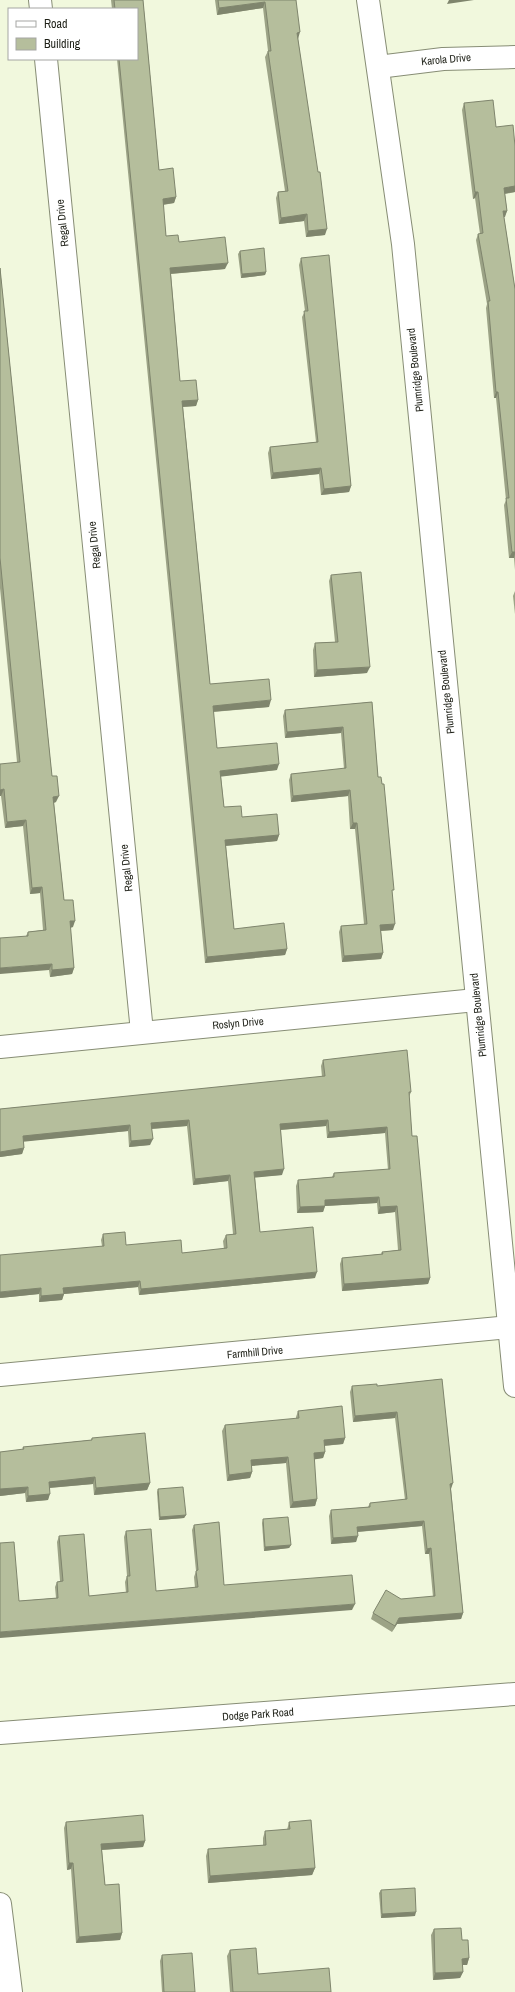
<svg xmlns="http://www.w3.org/2000/svg" width="515" height="1992" viewBox="0 0 515 1992" font-family="'Archivo Narrow',sans-serif">
  <style>
    .lines { fill: none; stroke-linecap: round; stroke-linejoin: round }
    .minor-casing { stroke: #878d75; stroke-width: 24 }
    .tertiary-casing { stroke: #878d75; stroke-width: 24 }
    .minor { stroke: #fff; stroke-width: 22 }
    .tertiary { stroke: #fff; stroke-width: 22 }
    .wall { fill: #9ca386 }
    .shaded-wall { fill: #7f856d }
    .building { fill: #b5be9c; stroke: #7f856d }
    .labels { text-anchor: middle; stroke-width: 3; stroke-linejoin: round; paint-order: stroke }
    .street-label { font-size: 11px; fill: #1f2118; stroke: #fff }
  </style>
  <rect width="100%" height="100%" fill="#f1f8dd"/>
  <g class="lines">
    <g class="minor-casing">
      <g id="minor">
        <path d="M40 0 41 9"/>
        <path d="M368 0 403 244 515 1386"/>
        <path d="M46 59 142 1032"/>
        <path d="M378 67 443 59 515 57"/>
        <path d="M0 1047 476 1000"/>
        <path d="M0 1375 510 1327"/>
        <path d="M0 1904 11 1992"/>
      </g>
    </g>
    <g class="tertiary-casing">
      <path id="tertiary" d="M0 1733 515 1694"/>
    </g>
    <use href="#minor" class="minor"/>
    <use href="#tertiary" class="tertiary"/>
  </g>
  <g class="wall">
    <path d="M111 0H143L159 170 176 197 174 203 163 205 166 236 179 242 225 269 171 274 180 381 198 400 196 406 183 407 210 684 269 707 213 712 217 748 277 770 221 776 224 807 242 817 279 835 277 841 226 846 234 929 287 949 285 955 205 963 117 59H137V9H112Z"/>
    <path d="M215 0H296L298 39 325 235 306 237 304 221 279 224 276 198 278 192 285 191 265 57 268 51 263 8 217 15Z"/>
    <path d="M464 103 496 127 515 146V192L505 194 507 211 504 217 515 289V570L514 558H509L504 505 506 500 496 398H494L486 308 487 304 476 240 478 234H480L475 198 473 199 462 110Z"/>
    <path d="M240 251 266 272 265 275 241 278 238 254Z"/>
    <path d="M301 258 351 486 349 492 321 495 319 474 271 479 268 453 270 447 316 442 302 317 305 311 299 265Z"/>
    <path d="M0 268 52 776 56 802 54 803 64 900 73 927 70 928 74 968 72 974 50 977 49 970 26 936 28 932 43 930 40 893 30 894 23 826 5 828 1 796H0L17 762 0 588Z"/>
    <path d="M331 575 367 673 314 677 313 650 315 643 335 642 329 581Z"/>
    <path d="M515 591V614L513 596Z"/>
    <path d="M372 702 378 777 392 895 393 930 381 931 383 953 381 959 342 962 339 932 341 926 364 924 355 829H350L348 796 291 802 289 780 291 774 344 769 341 733 285 738 283 716 285 710Z"/>
    <path d="M323 1060 411 1092 409 1097 412 1136 430 1278 428 1284 342 1291 340 1264 342 1258 381 1254 382 1252 398 1250 395 1212 378 1214 377 1203 325 1206 323 1212 297 1213 296 1186 298 1180 332 1177 334 1173 388 1170 385 1133 327 1138 326 1126 281 1130 282 1175 255 1177 260 1232 315 1278 139 1295 138 1287 64 1294 62 1300 39 1302V1294L0 1298 102 1246 101 1240 103 1234 126 1245 182 1253 224 1249 223 1241 226 1235 233 1234 228 1181 193 1185 187 1126 152 1129 150 1145 129 1147 128 1131 24 1141V1148L22 1154 0 1157V1109L322 1077 321 1066Z"/>
    <path d="M442 1379 451 1489 463 1613 461 1619 397 1624 392 1632 371 1619 373 1613 401 1599 433 1597 429 1554H425L422 1526 358 1532 356 1542 331 1544 329 1516 331 1510 368 1507 370 1503 405 1500 395 1418 353 1422 350 1392 352 1386H377Z"/>
    <path d="M298 1411 345 1438 343 1444 324 1446 325 1452 323 1458 314 1459 317 1499 315 1506 290 1508 286 1463 252 1466V1472L250 1478 227 1481 222 1431 225 1425 296 1419V1417Z"/>
    <path d="M92 1438 150 1483 147 1490 94 1495 93 1484 50 1488 48 1500 26 1502 25 1493 0 1496V1452L22 1450 23 1447 91 1440Z"/>
    <path d="M158 1489 186 1515 184 1518 159 1520 157 1492Z"/>
    <path d="M263 1519 291 1545 289 1548 264 1551 262 1523Z"/>
    <path d="M194 1525 224 1585 352 1610 19 1601 56 1598 55 1587 57 1582 60 1581 57 1542 59 1536 89 1596 126 1593 125 1582 127 1576 124 1537 126 1531 156 1591 195 1588 194 1577 196 1571 192 1530Z"/>
    <path d="M66 1822 145 1841 143 1847 102 1850 105 1885 122 1933 120 1940 76 1943 71 1869 67 1870 64 1828Z"/>
    <path d="M289 1822 315 1868 312 1875 208 1883 206 1856 208 1849 263 1845V1838L265 1831 287 1830Z"/>
    <path d="M381 1890 415 1916 381 1918 379 1893Z"/>
    <path d="M434 1929 462 1940 469 1958 467 1965H462L463 1972 460 1978 433 1980 431 1935Z"/>
    <path d="M230 1950 258 1974 331 1992H230L227 1956Z"/>
    <path d="M162 1955 195 1992H162L160 1961Z"/>
  </g>
  <g class="shaded-wall">
    <path d="M449 0H474L447 4Z"/>
    <path d="M265 2 263 8 217 15 219 8Z"/>
    <path d="M300 32 298 39H294L297 33Z"/>
    <path d="M515 186V192L502 194 504 188Z"/>
    <path d="M475 192H478L475 198 473 199Z"/>
    <path d="M176 197 174 203 160 205 163 199Z"/>
    <path d="M503 211H507L505 217H501Z"/>
    <path d="M307 214 304 221 279 224 281 218Z"/>
    <path d="M327 229 325 235 306 237 308 231Z"/>
    <path d="M228 263 225 269 168 274 170 268Z"/>
    <path d="M266 272 265 275 241 278 242 274Z"/>
    <path d="M496 392H498L496 398H494Z"/>
    <path d="M198 400 196 406 180 407 182 401Z"/>
    <path d="M321 468 319 474 271 479 273 473Z"/>
    <path d="M351 486 349 492 321 495 324 489Z"/>
    <path d="M512 552H515V554L514 558H509Z"/>
    <path d="M370 667 367 673 314 677 317 670Z"/>
    <path d="M271 700 269 707 210 712 213 706Z"/>
    <path d="M343 727 341 733 285 738 287 732Z"/>
    <path d="M279 764 277 770 218 777 220 771Z"/>
    <path d="M4 789 1 796H0V790Z"/>
    <path d="M350 790 348 796 291 802 293 796Z"/>
    <path d="M59 796 56 802 51 803 53 797Z"/>
    <path d="M26 820 23 826 5 828 7 822Z"/>
    <path d="M353 823H357L355 829H350Z"/>
    <path d="M279 835 277 841 223 846 225 840Z"/>
    <path d="M42 887 40 893 30 894 32 888Z"/>
    <path d="M70 921H75L73 927 67 928Z"/>
    <path d="M395 924 393 930 378 931 380 925Z"/>
    <path d="M287 949 285 955 205 963 207 957Z"/>
    <path d="M383 953 381 959 342 962 344 956Z"/>
    <path d="M52 964 49 970 0 974V968Z"/>
    <path d="M74 968 72 974 50 977 52 970Z"/>
    <path d="M189 1120 187 1126 149 1129 151 1123Z"/>
    <path d="M328 1120 326 1126 278 1130 280 1124Z"/>
    <path d="M130 1125 128 1131 21 1142 23 1136Z"/>
    <path d="M387 1127 385 1133 327 1138 329 1132Z"/>
    <path d="M153 1139 150 1145 129 1147 131 1141Z"/>
    <path d="M24 1148 22 1154 0 1157V1152Z"/>
    <path d="M284 1169 282 1175 252 1178 254 1172Z"/>
    <path d="M230 1175 228 1181 193 1185 195 1179Z"/>
    <path d="M379 1197 377 1203 325 1206 323 1212 297 1213 300 1207 325 1200Z"/>
    <path d="M397 1206 395 1212 378 1214 380 1207Z"/>
    <path d="M317 1272 315 1278 139 1295 141 1289Z"/>
    <path d="M430 1278 428 1284 342 1291 344 1284Z"/>
    <path d="M140 1281 138 1287 64 1294 62 1300 39 1302 41 1296 63 1288Z"/>
    <path d="M41 1288 39 1294 0 1298V1292Z"/>
    <path d="M397 1412 395 1418 353 1422 355 1416Z"/>
    <path d="M345 1438 343 1444 321 1446 324 1440Z"/>
    <path d="M325 1452 323 1458 311 1460 314 1453Z"/>
    <path d="M288 1457 286 1463 249 1466 251 1460Z"/>
    <path d="M252 1472 250 1478 227 1481 229 1475Z"/>
    <path d="M95 1477 93 1484 47 1488 49 1482Z"/>
    <path d="M150 1483 147 1490 94 1495 96 1488Z"/>
    <path d="M453 1483 451 1489 450 1484Z"/>
    <path d="M28 1487 25 1493 0 1496V1489Z"/>
    <path d="M50 1494 48 1500 26 1502 28 1496Z"/>
    <path d="M317 1499 315 1506 290 1508 293 1502Z"/>
    <path d="M186 1515 184 1518 159 1520 160 1517Z"/>
    <path d="M424 1521 422 1526 355 1532 357 1527Z"/>
    <path d="M358 1536 356 1542 331 1544 333 1538Z"/>
    <path d="M291 1545 289 1548 264 1551 265 1547Z"/>
    <path d="M431 1548 429 1554H425L427 1549Z"/>
    <path d="M355 1604 352 1610 0 1638V1632Z"/>
    <path d="M463 1613 461 1619 397 1624 392 1632 399 1618Z"/>
    <path d="M145 1841 143 1847 99 1850 101 1844Z"/>
    <path d="M69 1863H73L71 1869 67 1870Z"/>
    <path d="M315 1868 312 1875 208 1883 210 1876Z"/>
    <path d="M416 1912 415 1916 381 1918 382 1914Z"/>
    <path d="M122 1933 120 1940 76 1943 79 1937Z"/>
    <path d="M469 1958 467 1965H460L462 1959Z"/>
    <path d="M463 1972 460 1978 433 1980 435 1973Z"/>
  </g>
  <g class="building">
    <path d="M114 0H143L159 170 173 168 176 197 163 199 166 236 178 235 179 242 225 237 228 263 170 268 180 381 196 380 198 400 182 401 210 684 269 679 271 700 213 706 217 748 277 743 279 764 220 771 224 807 241 806 242 817 277 814 279 835 225 840 234 929 284 923 287 949 207 957 119 59H137V9H115Z"/>
    <path d="M218 0H296L300 32 297 33 318 172H320L327 229 308 231 307 214 281 218 278 192 288 191 268 51H271L265 2 219 8Z"/>
    <path d="M493 100 496 127 513 125 515 146V186L504 188 507 211H503L515 289V552H512L506 498H509L498 392H496L488 301H490L478 234 483 233 478 192H475L464 103Z"/>
    <path d="M264 248 266 272 242 274 240 251Z"/>
    <path d="M329 255 351 486 324 489 321 468 273 473 270 447 318 442 304 311H308L301 258Z"/>
    <path d="M0 268 52 776H57L59 796 53 797 64 900H73L75 921H70L74 968 52 970V964L0 968V938L28 936V932L46 930 42 887 32 888 26 820 7 822 4 789 0 790V764L20 762 0 558Z"/>
    <path d="M361 572 370 667 317 670 315 643 338 642 331 575Z"/>
    <path d="M372 702 378 777H381L382 784H384L394 890H392L395 924 380 925 383 953 344 956 341 926 367 924 357 823H353L350 790 293 796 291 774 346 768 343 727 287 732 285 710Z"/>
    <path d="M407 1050 411 1092H409L412 1136H417L430 1278 344 1284 342 1258 383 1254 382 1252 401 1250 397 1206 380 1207 379 1197 325 1200V1206L300 1207 298 1180 334 1177V1173L390 1169 387 1127 329 1132 328 1120 280 1124 284 1169 254 1172 260 1232 313 1227 317 1272 141 1289 140 1281 63 1288 64 1294 41 1296V1288L0 1292V1255L104 1246 103 1234 125 1232 126 1245 181 1240 182 1253 227 1248 226 1235 236 1234 230 1175 195 1179 189 1120 151 1123 153 1139 131 1141 130 1125 23 1136 24 1148 0 1152V1109L325 1076 323 1060Z"/>
    <path d="M442 1379 453 1483 450 1484 463 1613 399 1618 395 1626 373 1613 386 1590 401 1599 435 1596 431 1548 427 1549 424 1521 357 1527 358 1536 333 1538 331 1510 370 1507V1503L407 1499 397 1412 355 1416 352 1386 377 1384V1386Z"/>
    <path d="M342 1406 345 1438 324 1440 325 1452 314 1453 317 1499 293 1502 288 1457 251 1460 252 1472 229 1475 225 1425 299 1418 298 1411Z"/>
    <path d="M145 1433 150 1483 96 1488 95 1477 49 1482 50 1494 28 1496V1487L0 1489V1452L24 1449 23 1447 92 1440V1438Z"/>
    <path d="M183 1487 186 1515 160 1517 158 1489Z"/>
    <path d="M288 1517 291 1545 265 1547 263 1519Z"/>
    <path d="M219 1522 224 1585 352 1575 355 1604 0 1632V1543L14 1542 19 1601 58 1598 57 1582 63 1581 59 1536 84 1534 89 1596 128 1592 127 1576H130L126 1531 151 1529 156 1591 198 1587 196 1571 198 1570 194 1525Z"/>
    <path d="M143 1815 145 1841 101 1844 105 1885 119 1884 122 1933 79 1937 73 1863H69L66 1822Z"/>
    <path d="M311 1820 315 1868 210 1876 208 1849 266 1845 265 1831 290 1829 289 1822Z"/>
    <path d="M415 1888 416 1912 382 1914 381 1890Z"/>
    <path d="M461 1928 462 1940H468L469 1958 462 1959 463 1972 435 1973 434 1929Z"/>
    <path d="M256 1948 258 1974 329 1968 331 1992H233L230 1950Z"/>
    <path d="M192 1953 195 1992H164L162 1955Z"/>
  </g>
  <g class="labels">
    <g class="street-label">
      <text transform="translate(446 59) rotate(-5)" y="4">Karola Drive</text>
      <text transform="translate(62 223) rotate(-96)" y="4">Regal Drive</text>
      <text transform="translate(415 370) rotate(-96)" y="4">Plumridge Boulevard</text>
      <text transform="translate(94 545) rotate(-96)" y="4">Regal Drive</text>
      <text transform="translate(446 692) rotate(-96)" y="4">Plumridge Boulevard</text>
      <text transform="translate(126 868) rotate(-96)" y="4">Regal Drive</text>
      <text transform="translate(478 1015) rotate(-96)" y="4">Plumridge Boulevard</text>
      <text transform="translate(238 1023) rotate(-5)" y="4">Roslyn Drive</text>
      <text transform="translate(255 1352) rotate(-5)" y="4">Farmhill Drive</text>
      <text transform="translate(258 1714) rotate(-4)" y="4">Dodge Park Road</text>
    </g>
  </g>
  <rect x="8" y="8" width="130" height="52" fill="#ffffff" stroke="#a5a6a3"/>
  <rect x="16" y="21" width="20" height="6" fill="#ffffff" stroke="#a5a6a3"/>
  <text x="44" y="28" font-size="12" fill="#1f2118">Road</text>
  <rect x="16" y="38" width="20" height="12" fill="#b5be9c" stroke="#a5a6a3"/>
  <text x="44" y="48" font-size="12" fill="#1f2118">Building</text>
</svg>
